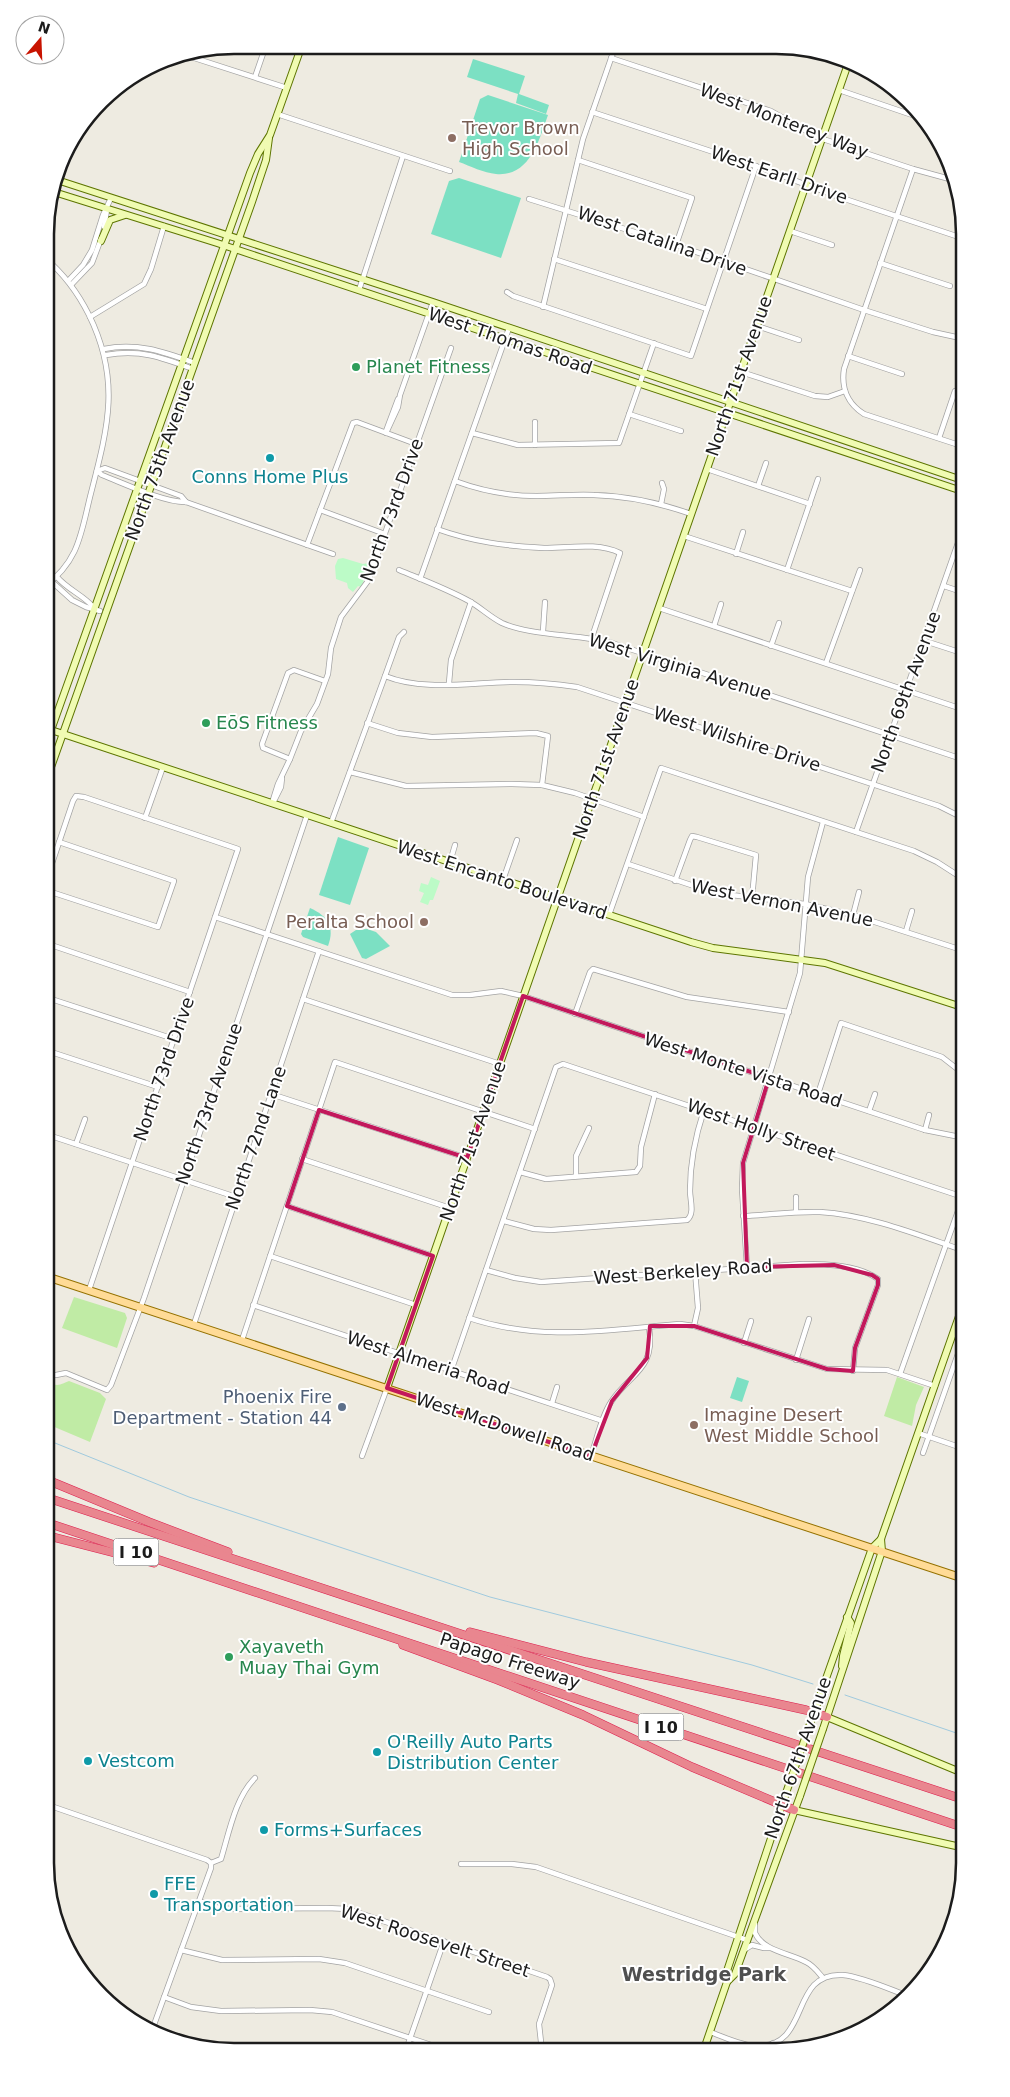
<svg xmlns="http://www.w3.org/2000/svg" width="1010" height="2097" viewBox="0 0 1010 2097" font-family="'DejaVu Sans',sans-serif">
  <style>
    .grass { fill: #c0eba5 }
    .park { fill: #bcfbc7 }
    .pitch { fill: #7ce0c3 }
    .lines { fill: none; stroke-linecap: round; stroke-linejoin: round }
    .stream { stroke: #a0cade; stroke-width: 1 }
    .street-casing { stroke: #a3a3a3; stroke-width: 6 }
    .secondary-casing { stroke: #5d7501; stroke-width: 8 }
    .primary-casing { stroke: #947100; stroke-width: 9 }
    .highway-casing { stroke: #dc1e4d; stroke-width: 9 }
    .street { stroke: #fff; stroke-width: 4.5 }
    .secondary { stroke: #f0fbb2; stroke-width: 6 }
    .primary { stroke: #ffdb96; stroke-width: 7 }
    .highway { stroke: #e9868f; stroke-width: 8 }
    .secondary-bridge-casing { stroke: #5d7501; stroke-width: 8; stroke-linecap: butt }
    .secondary-bridge { stroke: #f0fbb2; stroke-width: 6 }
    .marked { fill: none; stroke: #c2185b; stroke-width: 4; stroke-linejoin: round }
    .education-dot { fill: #8d6e63; stroke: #fff; stroke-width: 2 }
    .leisure-dot { fill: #2e9e5b; stroke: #fff; stroke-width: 2 }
    .culture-dot { fill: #0f9aa8; stroke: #fff; stroke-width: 2 }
    .service-dot { fill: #5c6f8a; stroke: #fff; stroke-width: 2 }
    .labels { text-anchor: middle; stroke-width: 4; stroke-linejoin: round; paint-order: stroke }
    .shield { fill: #fff; stroke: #606060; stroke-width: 1 }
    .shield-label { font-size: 16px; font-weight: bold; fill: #1c1c1c }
    .street-label { font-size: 18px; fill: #1c1c1c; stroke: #fff }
    .education-label { font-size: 18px; fill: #785e54; stroke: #fff; text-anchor: start }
    .leisure-label { font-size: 18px; fill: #27864d; stroke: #fff; text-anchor: start }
    .culture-label { font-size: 18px; fill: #0d838f; stroke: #fff; text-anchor: start }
    .service-label { font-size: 18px; fill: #4e5e75; stroke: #fff; text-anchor: end }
    .neighbourhood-label { font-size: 19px; font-weight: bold; fill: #4f4f4f; stroke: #fff }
    .rim { fill: none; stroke: #1c1c1c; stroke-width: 2.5 }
  </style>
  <rect width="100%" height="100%" fill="#eeebe1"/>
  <g class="grass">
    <path d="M74 1297 125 1313 127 1318 117 1348 62 1328Z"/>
    <path d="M47 1372 49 1381C56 1388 62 1384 69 1381L100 1393 106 1399 90 1442 45 1423V1378Z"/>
    <path d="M897 1377 924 1387 916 1405 912 1426 884 1416Z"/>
  </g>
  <g class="park">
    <path d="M343 558 363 564 368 563 367 566 370 567 361 587 358 586 353 592 348 588 347 583 336 579 335 566 338 559Z"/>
    <path d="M431 877 440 881 433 900H430L428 905 420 902 424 893 419 891 421 883 428 885Z"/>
  </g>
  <g class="pitch">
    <path d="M473 59 525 76 519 94 549 105 546 114 516 103 518 94 467 77Z"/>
    <path d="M488 95 548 115C539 140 530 177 496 174 484 173 470 166 459 162L480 99Z"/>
    <path d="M459 178 521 198 501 258 431 234 449 181Z"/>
    <path d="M338 837 369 848 350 905 319 895Z"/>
    <path d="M310 908C328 916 335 927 328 946L303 937 301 934Z"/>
    <path d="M367 929 376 932 390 946 366 959 362 958 350 934 356 930Z"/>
    <path d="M737 1377 749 1381 742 1402 730 1398Z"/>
  </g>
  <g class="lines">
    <g class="stream">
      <path d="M45 1439 189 1497 490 1597 752 1665 813 1684"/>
      <path d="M845 1695 965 1736"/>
    </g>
    <g class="street-casing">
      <g id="street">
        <path d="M809 49 848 61"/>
        <path d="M185 55 287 88"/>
        <path d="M611 58 771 111 817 137 913 169 957 181"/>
        <path d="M255 77 266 45"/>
        <path d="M839 90 924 119"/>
        <path d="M592 112 756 166 839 197 965 239"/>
        <path d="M277 114 450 171"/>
        <path d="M578 160 692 198 676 245"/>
        <path d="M913 169 844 369C841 388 848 404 864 414L965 447"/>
        <path d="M529 199 676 245 864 310 933 332 965 339"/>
        <path d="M104 227 107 210"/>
        <path d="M790 231 832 245"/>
        <path d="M554 259 707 309"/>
        <path d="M880 263 950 286"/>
        <path d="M68 281 83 265 92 250 103 215 111 198"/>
        <path d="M71 285 92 263 101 239"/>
        <path d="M359 290 403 156"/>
        <path d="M507 292 513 296 691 356 756 166"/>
        <path d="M543 307 583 139 615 47"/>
        <path d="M90 317 144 284 151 269 164 226"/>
        <path d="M757 326 799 340"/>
        <path d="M104 349C137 342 164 352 195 363"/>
        <path d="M106 355C140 349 161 357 193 369"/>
        <path d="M848 356 902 374"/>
        <path d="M741 372 815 396 828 397 845 391"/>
        <path d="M629 414 681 431"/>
        <path d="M535 422V445"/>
        <path d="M386 431 398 399"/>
        <path d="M386 433 398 407 400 395 433 302"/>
        <path d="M472 433 518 445 619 443 654 343"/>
        <path d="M939 438 955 391"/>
        <path d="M707 469 810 504"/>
        <path d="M97 471 102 475C123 483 165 503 186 502L333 554"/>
        <path d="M97 471 105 468 181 496 186 502"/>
        <path d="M455 481C482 491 508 496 537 496 556 496 575 494 594 495 628 496 660 503 691 514"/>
        <path d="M758 486 766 463"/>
        <path d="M661 504 664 489 662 483"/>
        <path d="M320 510 385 534"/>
        <path d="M437 529C473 542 506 546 544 548 569 548 597 542 620 553L592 637"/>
        <path d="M684 536 852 591"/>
        <path d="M307 545 353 423 357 422 416 444"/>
        <path d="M736 554 743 532"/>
        <path d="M399 570C423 580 447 589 469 601 480 607 490 617 502 623 531 636 579 634 612 643L965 760"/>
        <path d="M787 570 818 479"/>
        <path d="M57 577C68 590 85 596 94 608"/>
        <path d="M420 579 509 328"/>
        <path d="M51 581 72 600 86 607 100 611"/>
        <path d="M45 586C80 560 81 532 91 493 108 427 121 380 89 315 78 293 64 274 45 258"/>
        <path d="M944 586 965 593"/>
        <path d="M659 608 965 710"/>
        <path d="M714 626 721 604"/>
        <path d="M543 631 545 602"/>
        <path d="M925 641 965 654"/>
        <path d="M771 646 779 623"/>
        <path d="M826 663 860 570"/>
        <path d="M385 676C425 692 472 682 515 682 536 682 556 684 577 687L939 806 965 819"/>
        <path d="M449 683 451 660 471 602"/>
        <path d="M367 723 398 733 432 737 536 733 548 736 542 785"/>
        <path d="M290 759 263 748 262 744 288 673 294 670 325 681"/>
        <path d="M350 772 406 786 512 784 542 785 575 793 644 817"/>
        <path d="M274 801 281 787 282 778"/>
        <path d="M272 803 278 784 290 759 301 731 317 704 328 674 331 648 341 617 368 581 451 348"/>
        <path d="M145 818 163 767"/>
        <path d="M331 823 385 676 399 637 404 632"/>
        <path d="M856 832 965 523"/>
        <path d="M450 862 455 845"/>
        <path d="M628 864 715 893 805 904 853 915 965 951"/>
        <path d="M503 880 517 840"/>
        <path d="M675 881 690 840 692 836 697 837 756 855 752 898"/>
        <path d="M45 884 73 801 76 796 84 797 238 849 89 1290"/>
        <path d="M45 890 158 927 174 881 59 842"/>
        <path d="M609 915 661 768 914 851 937 862 965 880"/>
        <path d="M853 915 859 892"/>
        <path d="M215 917 452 995H470L501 991 523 996 925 1130 965 1138"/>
        <path d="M906 931 912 911"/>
        <path d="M45 943 190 992"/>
        <path d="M959 949 963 939"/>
        <path d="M45 997 174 1039"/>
        <path d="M303 999 500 1064"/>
        <path d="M575 1014 590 972 593 969 687 997 789 1012"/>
        <path d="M45 1050 158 1087"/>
        <path d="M271 1094 467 1158"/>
        <path d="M818 1094 841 1023 942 1057 965 1075"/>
        <path d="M869 1111 875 1094"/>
        <path d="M925 1130 929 1115"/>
        <path d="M45 1134 236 1197"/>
        <path d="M76 1144 85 1119"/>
        <path d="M302 1159 450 1208"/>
        <path d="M520 1172 546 1179 636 1172 640 1166 641 1147 655 1094"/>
        <path d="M576 1176V1156L589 1128"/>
        <path d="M796 1197V1212"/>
        <path d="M287 1206 433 1256"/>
        <path d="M743 1216C769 1215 794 1211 820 1212 869 1215 918 1235 965 1251"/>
        <path d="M504 1221 534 1229 551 1230 687 1220C695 1214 690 1200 690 1191 690 1163 695 1137 704 1110"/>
        <path d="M270 1256 416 1305"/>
        <path d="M747 1267 742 1189 743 1163 800 973 808 877 823 822"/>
        <path d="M486 1270 515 1278 541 1282 803 1264C827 1264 858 1265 878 1279V1285L855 1348 853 1371"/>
        <path d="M253 1305 603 1421"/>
        <path d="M469 1318C541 1342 606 1330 680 1324L694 1326 827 1369 887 1370 935 1386"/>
        <path d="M194 1324 319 951"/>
        <path d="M694 1326 698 1308 695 1271"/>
        <path d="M242 1340 335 1062 535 1129"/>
        <path d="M744 1343 751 1321"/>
        <path d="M796 1360 809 1319"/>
        <path d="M451 1371 556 1067 563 1064 963 1197 900 1374"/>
        <path d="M56 1375 66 1373 107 1390 111 1385 144 1298 307 815"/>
        <path d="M552 1403 557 1387"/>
        <path d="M918 1433 965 1449"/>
        <path d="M923 1453 965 1334"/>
        <path d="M362 1456 387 1388"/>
        <path d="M591 1456C597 1439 601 1417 611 1402 630 1373 656 1370 649 1327"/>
        <path d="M45 1804 207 1860 211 1863"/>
        <path d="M211 1863 221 1859C229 1833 235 1798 255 1778"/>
        <path d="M461 1864H512L536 1867 747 1940"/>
        <path d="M199 1901 219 1908 233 1909 327 1908 348 1909 547 1977 550 1979 552 1985 539 2024 542 2051"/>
        <path d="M755 1923V1933C763 1951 789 1953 806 1962 813 1965 818 1972 823 1978"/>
        <path d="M181 1950 222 1960 319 1959 345 1963 489 2012"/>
        <path d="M744 1950 752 1945 764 1948H770"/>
        <path d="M164 1997 191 2007 221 2011 310 2010 332 2012 446 2050"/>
        <path d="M710 2032C724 2037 742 2046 757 2046 812 2047 788 1972 843 1975 863 1977 889 1989 908 1996"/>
        <path d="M151 2033 211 1868V1863"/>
        <path d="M777 2042 782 2051"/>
        <path d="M773 2043 778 2052"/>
        <path d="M406 2050 444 1941"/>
      </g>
    </g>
    <g class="secondary-casing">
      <g id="secondary">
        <path d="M57 180 433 302 965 481"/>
        <path d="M54 192 217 243 965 492"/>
        <path d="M101 241 110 220 125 215"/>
        <path d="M45 728 691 942 713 948 825 963 965 1008"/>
        <path d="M45 747 250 173 258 154 270 135 302 45"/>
        <path d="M45 784 252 202 266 160 269 138"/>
        <path d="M387 1388 849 61"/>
        <path d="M842 1666 843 1656 851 1623 847 1617"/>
        <path d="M827 1717 965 1774"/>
        <path d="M810 1724 872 1548 881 1539"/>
        <path d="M823 1729 882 1551 881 1539 965 1299"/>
        <path d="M794 1810 965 1848"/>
        <path d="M727 1982 735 1974 800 1796"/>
        <path d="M703 2052 727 1982 726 1974 786 1793"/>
      </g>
    </g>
    <g class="primary-casing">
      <path id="primary" d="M45 1276 965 1579"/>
    </g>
    <g class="highway-casing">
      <g id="highway">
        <path d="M45 1479 149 1522 228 1552"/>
        <path d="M45 1497 965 1800"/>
        <path d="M45 1522 965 1828"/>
        <path d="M45 1535 154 1563"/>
        <path d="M470 1632 586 1662 806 1710 827 1717"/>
        <path d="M403 1645 498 1680 583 1715 692 1767 794 1810"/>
      </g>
    </g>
    <use href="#street" class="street"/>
    <use href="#secondary" class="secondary"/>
    <use href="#primary" class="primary"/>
    <use href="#highway" class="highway"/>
    <g class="secondary-bridge-casing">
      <g id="secondary-bridge">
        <path d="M786 1793 810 1724"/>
        <path d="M800 1796 823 1729"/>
      </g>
    </g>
    <use href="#secondary-bridge" class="secondary-bridge"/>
  </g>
  <path class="marked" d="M523 996 769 1078 743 1163 747 1267 834 1265 872 1275 878 1279V1285L855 1348 853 1371 827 1369 694 1326H650L647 1358 612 1401 591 1456 387 1388 433 1256 287 1206 319 1110 467 1158Z"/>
  <g class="education-dot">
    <circle cx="452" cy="138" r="5"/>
    <circle cx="424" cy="922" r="5"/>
    <circle cx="694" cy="1425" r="5"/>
  </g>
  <g class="leisure-dot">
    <circle cx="356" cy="367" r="5"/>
    <circle cx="206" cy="723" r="5"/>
    <circle cx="229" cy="1657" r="5"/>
  </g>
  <g class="culture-dot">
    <circle cx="270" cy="458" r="5"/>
    <circle cx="377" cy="1752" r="5"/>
    <circle cx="88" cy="1761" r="5"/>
    <circle cx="264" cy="1830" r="5"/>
    <circle cx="154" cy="1894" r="5"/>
  </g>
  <circle class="service-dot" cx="342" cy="1407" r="5"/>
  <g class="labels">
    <g class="shield">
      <rect x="113.5" y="1538.5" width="45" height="27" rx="4"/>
      <rect x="638.5" y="1713.5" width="45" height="27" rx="4"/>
    </g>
    <g class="shield-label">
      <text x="136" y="1558">I 10</text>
      <text x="661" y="1733">I 10</text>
    </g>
    <g class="street-label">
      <text transform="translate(784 121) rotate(21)" y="6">West Monterey Way</text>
      <text transform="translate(779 175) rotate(19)" y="6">West Earll Drive</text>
      <text transform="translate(662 241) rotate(19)" y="6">West Catalina Drive</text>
      <text transform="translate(510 341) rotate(19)" y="6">West Thomas Road</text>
      <text transform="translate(739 376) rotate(-71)" y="6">North 71st Avenue</text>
      <text transform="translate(160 460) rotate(-70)" y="6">North 75th Avenue</text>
      <text transform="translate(392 510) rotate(-70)" y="6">North 73rd Drive</text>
      <text transform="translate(680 667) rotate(17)" y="6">West Virginia Avenue</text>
      <text transform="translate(906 692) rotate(-70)" y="6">North 69th Avenue</text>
      <text transform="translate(737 739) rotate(18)" y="6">West Wilshire Drive</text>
      <text transform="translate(606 759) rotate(-71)" y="6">North 71st Avenue</text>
      <text transform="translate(502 880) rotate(18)" y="6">West Encanto Boulevard</text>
      <text transform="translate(782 903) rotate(11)" y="6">West Vernon Avenue</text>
      <text transform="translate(164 1069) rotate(-71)" y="6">North 73rd Drive</text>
      <text transform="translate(743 1070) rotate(18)" y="6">West Monte Vista Road</text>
      <text transform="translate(209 1104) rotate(-71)" y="6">North 73rd Avenue</text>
      <text transform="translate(761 1130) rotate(19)" y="6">West Holly Street</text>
      <text transform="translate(256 1138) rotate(-71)" y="6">North 72nd Lane</text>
      <text transform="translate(473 1141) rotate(-71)" y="6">North 71st Avenue</text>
      <text transform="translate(683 1272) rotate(-4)" y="6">West Berkeley Road</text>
      <text transform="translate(428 1363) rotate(18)" y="6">West Almeria Road</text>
      <text transform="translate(505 1427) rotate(18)" y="6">West McDowell Road</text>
      <text transform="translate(510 1661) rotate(18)" y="6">Papago Freeway</text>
      <text transform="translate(798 1758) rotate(-71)" y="6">North 67th Avenue</text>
      <text transform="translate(435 1941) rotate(18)" y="6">West Roosevelt Street</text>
    </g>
    <g class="education-label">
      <text x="462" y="134">Trevor Brown<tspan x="462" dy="21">High School</tspan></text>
      <text x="414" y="928" text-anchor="end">Peralta School</text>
      <text x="704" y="1421">Imagine Desert<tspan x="704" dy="21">West Middle School</tspan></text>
    </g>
    <g class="leisure-label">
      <text x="366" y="373">Planet Fitness</text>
      <text x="216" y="729">EōS Fitness</text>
      <text x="239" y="1653">Xayaveth<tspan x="239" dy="21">Muay Thai Gym</tspan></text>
    </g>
    <g class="culture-label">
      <text x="270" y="483" text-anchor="middle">Conns Home Plus</text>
      <text x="387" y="1748">O'Reilly Auto Parts<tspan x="387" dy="21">Distribution Center</tspan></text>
      <text x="98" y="1767">Vestcom</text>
      <text x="274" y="1836">Forms+Surfaces</text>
      <text x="164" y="1890">FFE<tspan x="164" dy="21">Transportation</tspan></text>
    </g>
    <g class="service-label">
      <text x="332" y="1403">Phoenix Fire<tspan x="332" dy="21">Department - Station 44</tspan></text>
    </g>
    <g class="neighbourhood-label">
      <text x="704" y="1981">Westridge Park</text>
    </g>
  </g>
  <path d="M0 0H1010V2097H0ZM234 54H776A180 180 0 0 1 956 234V1863A180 180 0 0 1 776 2043H234A180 180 0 0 1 54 1863V234A180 180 0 0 1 234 54Z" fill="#fff" fill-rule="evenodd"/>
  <path class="rim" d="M234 54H776A180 180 0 0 1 956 234V1863A180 180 0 0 1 776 2043H234A180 180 0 0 1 54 1863V234A180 180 0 0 1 234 54Z"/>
  <g transform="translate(40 40) rotate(19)"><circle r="24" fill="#ffffff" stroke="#a4a4a4"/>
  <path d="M0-4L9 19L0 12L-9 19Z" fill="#c81300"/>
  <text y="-8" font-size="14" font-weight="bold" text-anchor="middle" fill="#1c1c1c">N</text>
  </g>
</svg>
